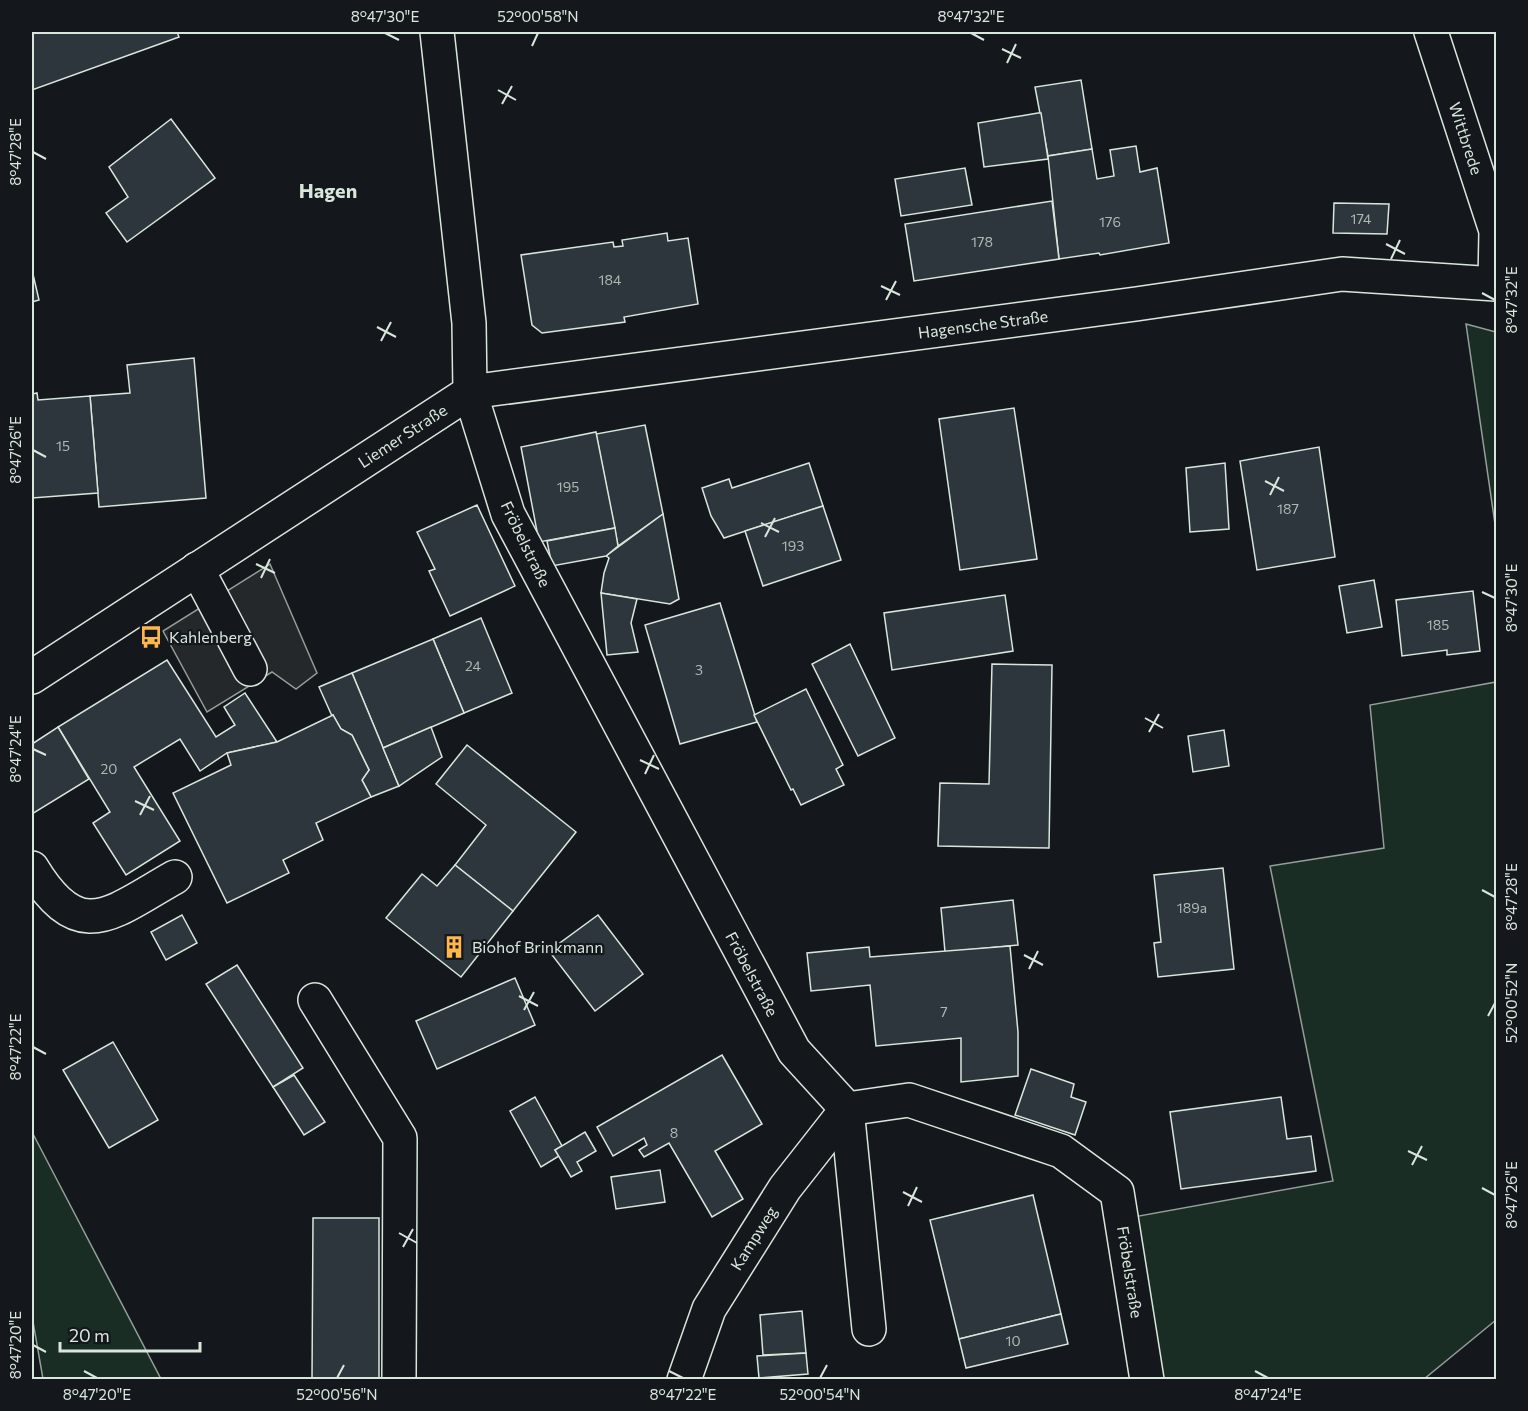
<svg xmlns="http://www.w3.org/2000/svg" width="1528" height="1411" viewBox="0 0 1528 1411" font-family="Commissioner,sans-serif">
  <style>
    .green { fill: #1a2d24; stroke: #939e99; stroke-width: 1.5 }
    .parking { fill: #24282b; stroke: #939e99; stroke-width: 1.5 }
    .building { fill: #2c363c; stroke: #d8e6dc; stroke-width: 1.5 }
    .lines { fill: none; stroke-linecap: round; stroke-linejoin: round }
    .minor-casing { stroke: #d8e6dc; stroke-width: 36 }
    .major-casing { stroke: #d8e6dc; stroke-width: 36 }
    .minor { stroke: #14181c; stroke-width: 33 }
    .major { stroke: #14181c; stroke-width: 33 }
    .ticks { fill: none; stroke: #d8e6dc; stroke-width: 2 }
    .labels { text-anchor: middle; stroke-width: 4.5; stroke-linejoin: round; paint-order: stroke }
    .number-label { font-size: 14px; fill: #adbab4 }
    .street-label { font-size: 16px; fill: #d8e6dc; stroke: #14181c }
    .poi-label { font-size: 16px; fill: #d8e6dc; stroke: #14181c; text-anchor: start }
    .quarter-label { font-size: 20px; font-weight: bold; fill: #d8e6dc; stroke: #14181c }
    .neatline { fill: none; stroke: #d8e6dc; stroke-width: 2 }
    .ticks-label { font-size: 15px; text-anchor: middle; fill: #d8e6dc }
  </style>
  <rect width="100%" height="100%" fill="#14181c"/>
  <g class="green">
    <path d="M1466 324 1496 332V531Z"/>
    <path d="M1496 682V1320L1424 1379H1133L1111 1221 1333 1181 1270 866 1384 848 1370 705Z"/>
    <path d="M32 1132 161 1379H43L32 1316Z"/>
  </g>
  <path class="parking" d="M270 564 317 673 296 689 272 672 207 712 163 631Z"/>
  <g class="building">
    <path d="M32 32H177L179 37 32 90Z"/>
    <path d="M1081 80 1092 149 1048 156 1035 87Z"/>
    <path d="M1038 113H1041L1048 159 984 167 978 123Z"/>
    <path d="M171 119 215 178 127 242 106 213 128 197 109 167Z"/>
    <path d="M1136 146 1140 172 1157 168 1169 243 1100 255 1099 253 1059 259 1048 156 1092 149 1097 179 1114 176 1110 150Z"/>
    <path d="M965 168 972 205 901 216 895 179Z"/>
    <path d="M1052 201 1059 259 914 281 905 224Z"/>
    <path d="M1334 203 1389 204 1387 234 1333 233Z"/>
    <path d="M667 233 668 241 688 238 698 304 624 317 625 322 542 333 532 325 521 255 613 242 614 247 623 246 622 240Z"/>
    <path d="M32 270 39 300 32 302Z"/>
    <path d="M194 358 206 498 99 507 90 396 130 393 127 365Z"/>
    <path d="M37 393 38 400 90 396 98 493 32 498V394Z"/>
    <path d="M1014 408 1037 559 960 570 939 419Z"/>
    <path d="M645 425 663 514 618 546 596 434Z"/>
    <path d="M596 432 615 528 539 542 521 447Z"/>
    <path d="M1319 447 1335 557 1257 570 1240 461Z"/>
    <path d="M809 463 823 506 724 538 711 516 702 488 729 479 732 488Z"/>
    <path d="M1225 463 1229 529 1190 532 1186 468Z"/>
    <path d="M477 505 515 586 450 616 429 571 435 569 417 532Z"/>
    <path d="M823 506 841 560 763 586 745 531Z"/>
    <path d="M663 514 679 599 670 604 601 593 604 573 609 558 606 556Z"/>
    <path d="M615 528 618 546 606 556 552 566 547 541Z"/>
    <path d="M1374 580 1382 627 1347 633 1339 586Z"/>
    <path d="M1473 591 1480 651 1447 655V650L1402 656 1396 600Z"/>
    <path d="M601 593 637 599 631 623 638 652 607 655Z"/>
    <path d="M1005 595 1013 651 892 670 884 613Z"/>
    <path d="M720 603 757 722 680 744 645 625Z"/>
    <path d="M481 618 512 693 464 713 433 639Z"/>
    <path d="M433 639 464 713 383 748 352 673Z"/>
    <path d="M850 644 895 738 858 756 812 664Z"/>
    <path d="M167 660 216 737 235 725 224 707 245 693 277 742 227 753 200 771 180 739 134 767 180 841 126 875 93 823 110 812 58 727Z"/>
    <path d="M992 664 1052 665 1049 848 938 846 940 783 989 784Z"/>
    <path d="M352 673 399 786 371 797 362 780 369 770 352 735 341 729 333 715 332 716 319 687Z"/>
    <path d="M806 689 843 765 836 769 844 785 801 805 793 789 791 790 754 715Z"/>
    <path d="M333 715 341 729 352 735 369 770 362 780 371 797 316 823 323 840 283 860 289 873 227 903 173 793 231 765 227 753 277 742Z"/>
    <path d="M58 727 89 779 32 814V744Z"/>
    <path d="M431 727 442 757 399 786 383 748Z"/>
    <path d="M1224 730 1229 766 1193 772 1188 736Z"/>
    <path d="M467 745 576 832 513 911 455 865 486 825 436 784Z"/>
    <path d="M455 865 513 911 461 977 386 918 422 874 437 886Z"/>
    <path d="M1223 868 1234 969 1158 977 1154 943 1161 942 1154 875Z"/>
    <path d="M1013 900 1018 945 945 952 941 908Z"/>
    <path d="M182 915 197 943 166 960 151 932Z"/>
    <path d="M598 915 643 974 595 1011 549 951Z"/>
    <path d="M1010 946 1018 1032V1076L961 1082V1038L876 1046 870 985 811 991 807 953 869 947 870 957Z"/>
    <path d="M237 965 303 1068 273 1087 206 984Z"/>
    <path d="M515 978 535 1025 437 1069 416 1021Z"/>
    <path d="M113 1042 158 1120 109 1148 63 1070Z"/>
    <path d="M722 1055 762 1124 715 1151 743 1199 712 1217 669 1143 644 1157 639 1150 647 1145 644 1138 613 1156 597 1127Z"/>
    <path d="M1031 1069 1074 1084 1071 1097 1086 1102 1075 1135 1015 1115Z"/>
    <path d="M294 1075 325 1122 304 1135 273 1087Z"/>
    <path d="M535 1097 562 1146 555 1150 559 1156 541 1167 510 1111Z"/>
    <path d="M1281 1097 1287 1139 1311 1136 1316 1171 1181 1189 1170 1112Z"/>
    <path d="M585 1132 596 1151 577 1162 582 1171 571 1177 555 1150Z"/>
    <path d="M660 1170 665 1202 616 1209 611 1177Z"/>
    <path d="M1033 1195 1061 1314 959 1339 930 1220Z"/>
    <path d="M313 1218H379V1380H312Z"/>
    <path d="M802 1311 806 1353 763 1355 760 1315Z"/>
    <path d="M1061 1314 1068 1344 966 1368 959 1339Z"/>
    <path d="M806 1353 808 1374 759 1378 757 1356Z"/>
  </g>
  <g class="lines">
    <g class="minor-casing">
      <g id="minor">
        <path id="s1" d="M1431 32 1496 231 1495 283"/>
        <path d="M197 569 250 669"/>
        <path d="M32 868C80 947 111 913 175 877"/>
        <path d="M315 1000 400 1138 399 1380"/>
        <path d="M847 1109 869 1329"/>
        <path id="s2" d="M684 1380 709 1309 785 1188 847 1109"/>
        <path id="s3" d="M1147 1380 1117 1192 1061 1151 909 1100 847 1109 794 1051 508 514 470 392 1136 304 1342 274 1496 284"/>
      </g>
    </g>
    <g class="major-casing">
      <g id="major">
        <path id="s4" d="M32 677 470 392 469 323 437 32"/>
      </g>
    </g>
    <use href="#minor" class="minor"/>
    <use href="#major" class="major"/>
  </g>
  <path class="ticks" d="M385 33 399 40M971 33 984 40M532 46 538 33M1002 49 1021 58M1007 63 1016 44M498 90 516 100M502 104 512 86M33 152 46 159M1386 244 1405 254M1391 259 1400 240M881 286 900 295M1482 293 1495 300M886 300 896 281M377 327 396 337M381 341 391 322M33 450 46 457M1265 481 1284 491M1270 495 1279 477M761 523 779 532M765 537 775 518M256 564 275 573M261 578 270 559M1482 592 1495 598M1145 718 1163 728M1149 732 1159 714M33 749 46 755M640 760 659 769M645 774 654 755M135 801 154 810M140 815 150 796M1482 890 1495 897M1024 955 1043 965M1029 969 1038 951M519 996 538 1006M524 1010 534 992M1488 1016 1495 1003M33 1047 46 1054M1408 1151 1427 1160M1412 1165 1422 1146M1482 1188 1495 1195M903 1192 922 1202M908 1206 917 1187M399 1233 417 1243M403 1247 413 1229M33 1345 46 1352M84 1371 97 1378M669 1371 683 1378M1255 1371 1268 1378M337 1378 344 1365M820 1378 827 1365"/>
  <defs>
    <g id="bus-bare" transform="scale(1.8)"><path d="M-5-6H5V4H4V6H2V4H-2V6H-4V4H-5ZM-3.5-4V0h7V-4ZM-3.5 1.2v1.5H-2V1.2ZM2 1.2v1.5H3.5V1.2Z" fill="#ffb74d" stroke="#14181c" stroke-width="2.5" paint-order="stroke"/></g>
    <g id="building-bare" transform="scale(1.8)"><path d="M-4-6H4V6H1V3H-1V6H-4ZM-2.5-4.3h1.7v1.8h-1.7ZM.8-4.3h1.7v1.8H.8ZM-2.5-1h1.7V.8h-1.7ZM.8-1h1.7V.8H.8Z" fill="#ffb74d" stroke="#14181c" stroke-width="2.5" paint-order="stroke"/></g>
  </defs>
  <g fill-rule="evenodd">
    <use href="#bus-bare" x="151" y="637"/>
    <use href="#building-bare" x="454" y="947"/>
  </g>
  <g class="labels">
    <g class="number-label">
      <text x="1361" y="224">174</text>
      <text x="1110" y="227">176</text>
      <text x="982" y="247">178</text>
      <text x="610" y="285">184</text>
      <text x="63" y="451">15</text>
      <text x="568" y="492">195</text>
      <text x="1288" y="514">187</text>
      <text x="793" y="551">193</text>
      <text x="1438" y="630">185</text>
      <text x="473" y="671">24</text>
      <text x="699" y="675">3</text>
      <text x="109" y="774">20</text>
      <text x="1192" y="913">189a</text>
      <text x="944" y="1017">7</text>
      <text x="674" y="1138">8</text>
      <text x="1013" y="1346">10</text>
    </g>
    <g class="street-label">
      <text dy="6" stroke="none"><textPath href="#s1" startOffset="112">Wittbrede</textPath></text>
      <text dy="6" stroke="none"><textPath href="#s3" startOffset="1815">Hagensche Straße</textPath></text>
      <text dy="6" stroke="none"><textPath href="#s4" startOffset="442">Liemer Straße</textPath></text>
      <text transform="translate(526 544) rotate(64)" y="6">Fröbelstraße</text>
      <text transform="translate(752 974) rotate(62)" y="6">Fröbelstraße</text>
      <text dy="6" stroke="none"><textPath href="#s2" startOffset="159">Kampweg</textPath></text>
      <text transform="translate(1130 1272) rotate(81)" y="6">Fröbelstraße</text>
    </g>
    <g class="poi-label">
      <text x="169" y="643">Kahlenberg</text>
      <text x="472" y="953">Biohof Brinkmann</text>
    </g>
    <g class="quarter-label">
      <text x="328" y="198">Hagen</text>
    </g>
  </g>
  <rect width="1528" height="1411" fill="none" stroke="#14181c" stroke-width="66"/>
  <path d="M60 1342v9h140v-9" fill="none" stroke="#d8e6dc" stroke-width="3"/>
  <text x="69" y="1342" font-size="18" fill="#d8e6dc" stroke="#14181c" stroke-width="4.5" paint-order="stroke">20 m</text>
  <rect x="33" y="33" width="1462" height="1345" class="neatline"/>
  <g class="ticks-label">
    <text x="385" y="22">8°47'30"E</text>
    <text x="538" y="22">52°00'58"N</text>
    <text x="971" y="22">8°47'32"E</text>
    <text transform="translate(16 152) rotate(-90)" y="5">8°47'28"E</text>
    <text transform="translate(1512 300) rotate(-90)" y="5">8°47'32"E</text>
    <text transform="translate(16 450) rotate(-90)" y="5">8°47'26"E</text>
    <text transform="translate(1512 598) rotate(-90)" y="5">8°47'30"E</text>
    <text transform="translate(16 749) rotate(-90)" y="5">8°47'24"E</text>
    <text transform="translate(1512 897) rotate(-90)" y="5">8°47'28"E</text>
    <text transform="translate(1512 1003) rotate(-90)" y="5">52°00'52"N</text>
    <text transform="translate(16 1047) rotate(-90)" y="5">8°47'22"E</text>
    <text transform="translate(1512 1195) rotate(-90)" y="5">8°47'26"E</text>
    <text transform="translate(16 1345) rotate(-90)" y="5">8°47'20"E</text>
    <text x="97" y="1400">8°47'20"E</text>
    <text x="337" y="1400">52°00'56"N</text>
    <text x="683" y="1400">8°47'22"E</text>
    <text x="820" y="1400">52°00'54"N</text>
    <text x="1268" y="1400">8°47'24"E</text>
  </g>
</svg>
